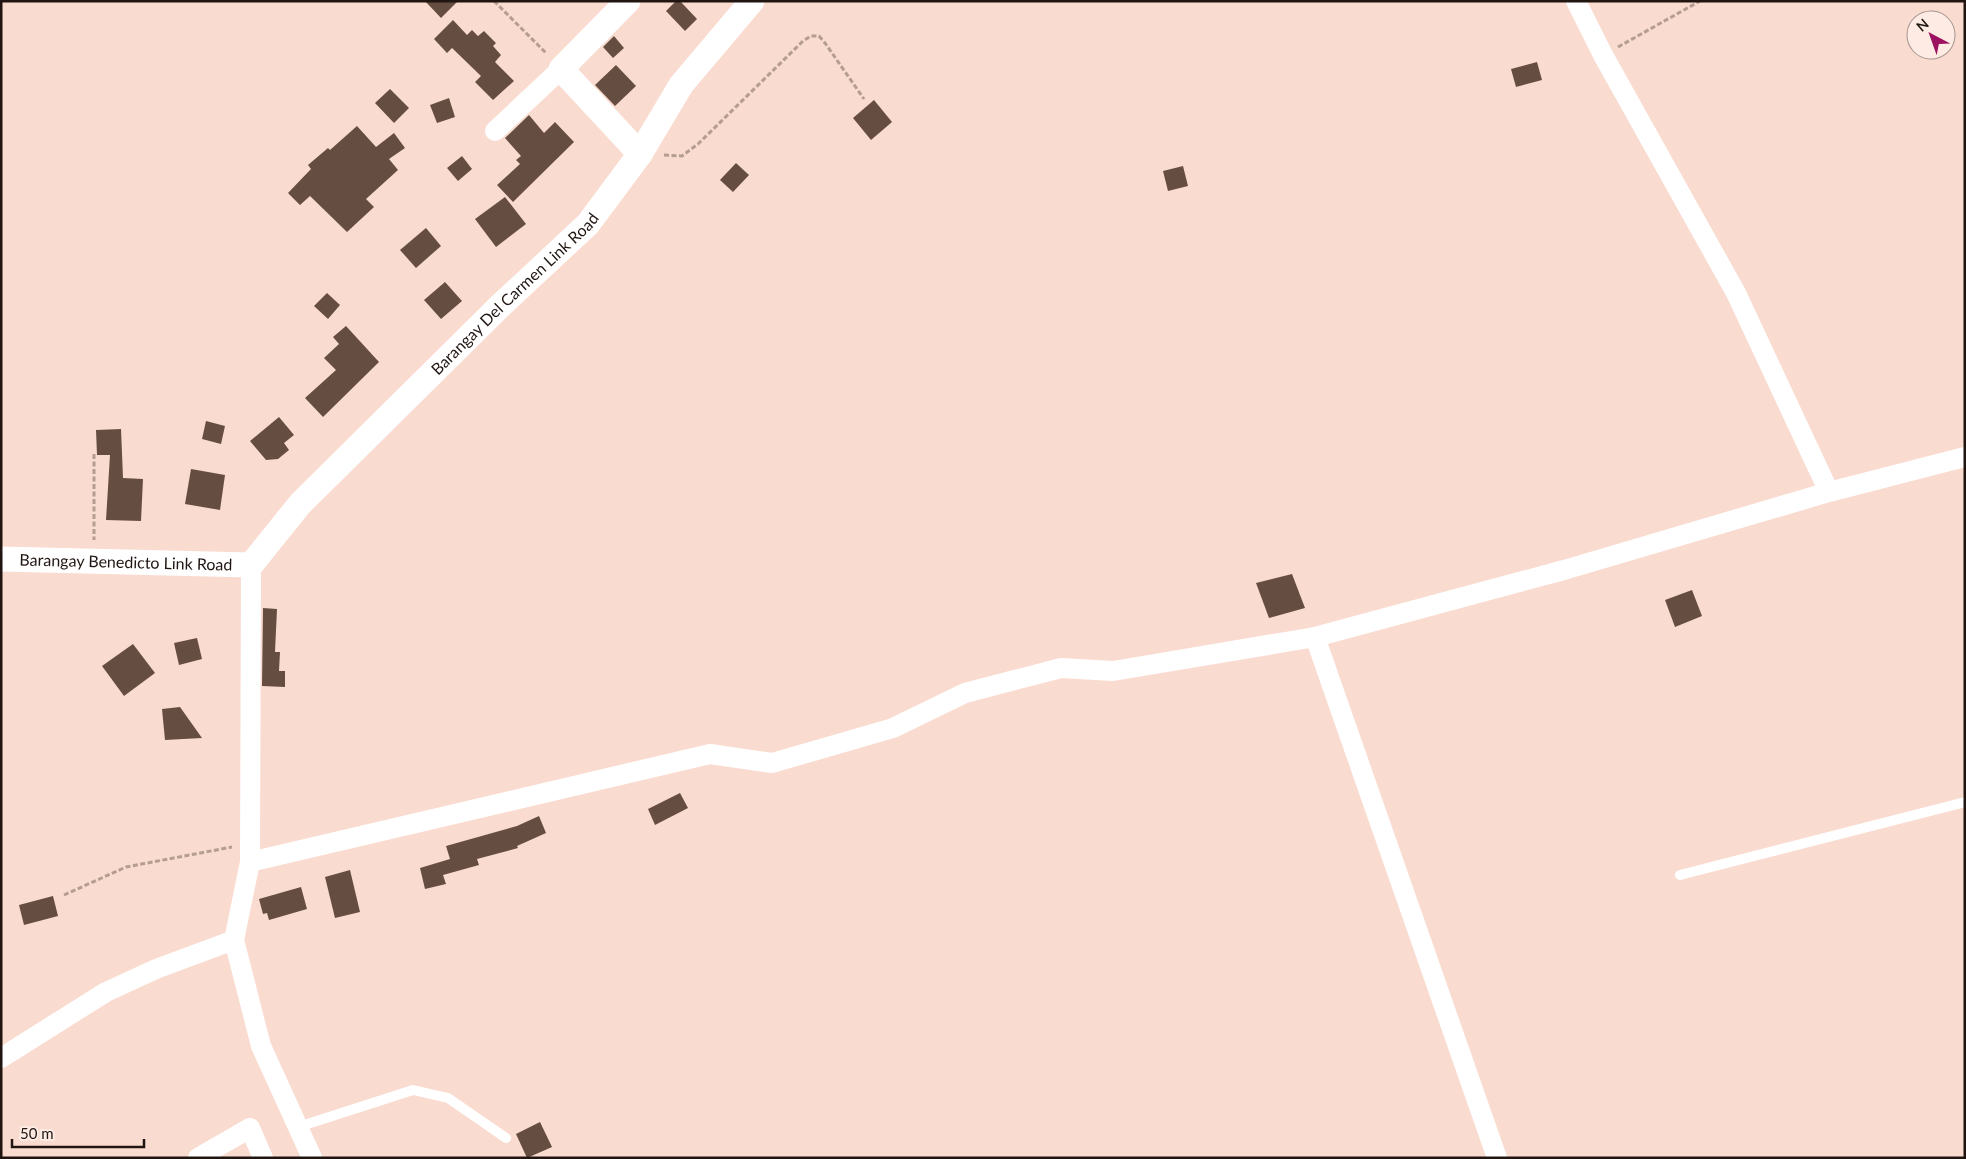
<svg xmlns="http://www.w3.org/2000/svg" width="1966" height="1159" viewBox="0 0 1966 1159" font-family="Lato,sans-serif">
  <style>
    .building { fill: #654e41 }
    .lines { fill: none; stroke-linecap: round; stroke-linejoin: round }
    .path { stroke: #b59d93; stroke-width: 3; stroke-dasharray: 5 2.5; stroke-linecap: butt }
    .service { stroke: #fff; stroke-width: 10 }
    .minor { stroke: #fff; stroke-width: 20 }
    .tertiary { stroke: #fff; stroke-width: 25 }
    .labels { text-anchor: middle; stroke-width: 5; stroke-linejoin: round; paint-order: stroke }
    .street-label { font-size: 16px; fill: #201511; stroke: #feebe4 }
  </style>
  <rect width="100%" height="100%" fill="#fadbcf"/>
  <g class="building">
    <path d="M425 1H458L441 18Z"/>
    <path d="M676 1H680L697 19 685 31 666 11Z"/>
    <path d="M453 20 467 35 472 30 478 36 484 31 496 43 493 46 501 55 495 62 514 81 493 100 475 82 481 76 452 48 447 53 434 39Z"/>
    <path d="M614 36 624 48 613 58 603 47Z"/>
    <path d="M1537 62 1542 80 1516 87 1511 69Z"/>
    <path d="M616 65 636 86 615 106 595 85Z"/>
    <path d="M390 89 409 108 394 123 375 103Z"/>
    <path d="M449 98 455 117 437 123 430 105Z"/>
    <path d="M874 100 892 122 871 140 853 118Z"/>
    <path d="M529 115 544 133 555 122 574 142 513 202 497 185 520 164 516 160 521 156 505 138Z"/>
    <path d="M357 126 376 147 394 133 405 148 389 159 398 170 366 199 374 207 347 232 310 196 300 205 288 193 311 169 308 165 328 148 330 150Z"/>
    <path d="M462 156 472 169 458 181 447 168Z"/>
    <path d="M736 163 749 175 733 192 720 180Z"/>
    <path d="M1183 166 1188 186 1168 191 1163 171Z"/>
    <path d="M505 197 526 224 496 247 475 219Z"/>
    <path d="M426 228 441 246 416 268 400 250Z"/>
    <path d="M445 282 462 301 441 319 424 300Z"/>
    <path d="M327 293 340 305 328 319 314 306Z"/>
    <path d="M346 326 379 362 323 417 305 398 336 370 324 358 339 344 333 337Z"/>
    <path d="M279 417 294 435 284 443 289 450 278 459 266 460 250 441Z"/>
    <path d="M206 421 225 426 221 444 202 439Z"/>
    <path d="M121 429 123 478 143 479 141 521 106 520 110 455H97L96 430Z"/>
    <path d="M191 469 225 475 220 510 185 504Z"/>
    <path d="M1292 574 1305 608 1269 618 1256 583Z"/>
    <path d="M1692 590 1702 616 1675 627 1665 600Z"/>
    <path d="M263 608 277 609 275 652H280L279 671H285V687L262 686Z"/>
    <path d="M197 638 202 659 179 665 174 643Z"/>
    <path d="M133 644 155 673 124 696 102 666Z"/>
    <path d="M180 707 202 738 165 740 162 709Z"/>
    <path d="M680 793 688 808 655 825 648 809Z"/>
    <path d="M539 816 546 833 517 846 518 848 477 859 479 865 443 875 446 884 425 889 420 868 450 859 446 846 517 826Z"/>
    <path d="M350 870 360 912 335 918 325 877Z"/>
    <path d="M301 887 307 909 269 920 267 913 263 914 259 899Z"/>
    <path d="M53 896 58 916 24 925 19 905Z"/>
    <path d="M540 1122 552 1147 527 1158 516 1134Z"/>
  </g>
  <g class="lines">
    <g class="path">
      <path d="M494 1 547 54"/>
      <path d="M1618 47 1700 1"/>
      <path d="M664 155 682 156 698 144 803 41 811 36H819L825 43 864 99"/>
      <path d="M94 454V540"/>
      <path d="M64 895 126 867 232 847"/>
    </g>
    <g class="service">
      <path d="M1680 875 1965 802"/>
      <path d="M298 1127 413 1090 448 1098 506 1138"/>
    </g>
    <g class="minor">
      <path d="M1576 1 1603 55 1736 293 1829 492"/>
      <path d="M495 131 561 69"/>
      <path d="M251 565 250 862 234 940 261 1046 312 1158"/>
      <path d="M1315 637 1497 1158"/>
      <path d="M250 862 710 754 772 763 893 728 965 693 1061 668 1113 671 1315 637 1564 570 1829 492 1965 457"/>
      <path d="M1 1058 106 992 156 969 234 940"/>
      <path d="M198 1158 250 1128 263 1158"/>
    </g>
    <g class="tertiary">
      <path d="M628 1 561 69 640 154"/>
      <path id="s1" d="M1 559 251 565 300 504 500 306 588 224 640 154 681 85 752 1"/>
    </g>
  </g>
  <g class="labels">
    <g class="street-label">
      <text dy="6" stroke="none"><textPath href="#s1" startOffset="629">Barangay Del Carmen Link Road</textPath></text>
      <text dy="6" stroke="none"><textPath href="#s1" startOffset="125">Barangay Benedicto Link Road</textPath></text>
    </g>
  </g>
  <rect width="1966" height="1159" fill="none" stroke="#201511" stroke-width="5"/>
  <g transform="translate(1931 35) rotate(319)"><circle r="24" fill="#feebe4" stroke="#a59590"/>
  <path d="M0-4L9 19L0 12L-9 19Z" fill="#9c1160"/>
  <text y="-8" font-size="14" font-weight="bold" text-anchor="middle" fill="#201511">N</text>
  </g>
  <path d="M12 1139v8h132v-8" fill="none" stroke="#201511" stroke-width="2.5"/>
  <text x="20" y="1139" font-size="15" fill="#201511" stroke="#feebe4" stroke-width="4" paint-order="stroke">50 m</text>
</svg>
